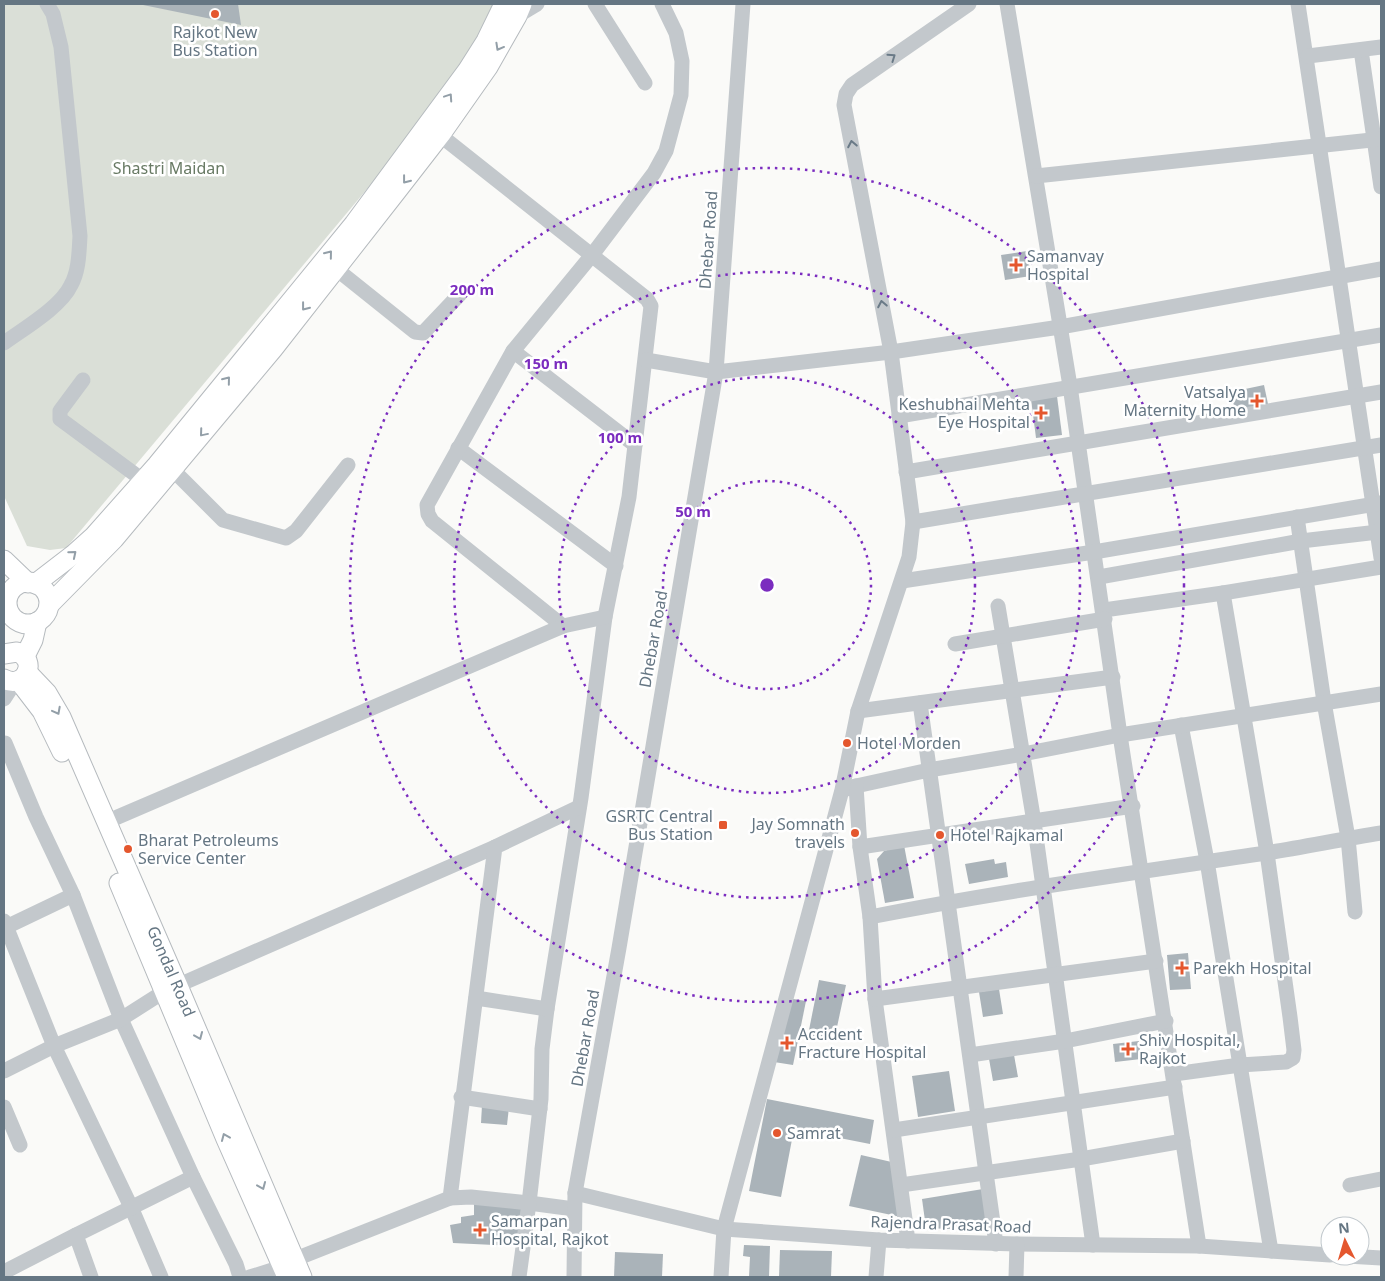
<svg xmlns="http://www.w3.org/2000/svg" width="1385" height="1281" viewBox="0 0 1385 1281" font-family="'Noto Sans',sans-serif">
  <style>
    .green { fill: #dadfd7 }
    .building { fill: #aab3b9 }
    .lines { fill: none; stroke-linecap: round; stroke-linejoin: round }
    .major-casing { stroke: #b5babe; stroke-width: 21 }
    .minor { stroke: #c3c8cc; stroke-width: 15 }
    .major { stroke: #fff; stroke-width: 19 }
    .oneway { stroke: #939fa8 }
    .oneway2 { stroke: #6a7a87 }
    .ring { fill: none; stroke: #7b2cbf; stroke-width: 2.5; stroke-dasharray: 2.5 5 }
    .poi-dot { fill: #e4572e; stroke: #fff; stroke-width: 2 }
    .labels { text-anchor: middle; stroke-width: 5; stroke-linejoin: round; paint-order: stroke }
    .poi-label { font-size: 16px; fill: #657683; stroke: #fff; text-anchor: start }
    .park-label { font-size: 16px; fill: #687a64; stroke: #fff }
    .street-label { font-size: 16px; fill: #657683; stroke: #fff }
    .centre { fill: #7b2cbf; stroke: #fff; stroke-width: 2.5 }
    .ring-label { font-size: 15px; text-anchor: middle; font-weight: bold; fill: #7b2cbf; stroke: #fff; stroke-width: 5; stroke-linejoin: round; paint-order: stroke }
  </style>
  <rect width="100%" height="100%" fill="#fafaf8"/>
  <path class="green" d="M4 4H507L502 28 66 548 50 550 27 546 4 496Z"/>
  <g class="building">
    <path d="M238 4 241 25 143 5V4Z"/>
    <path d="M1027 251 1031 276 1005 280 1001 255Z"/>
    <path d="M1264 385 1268 404 1235 411 1231 392Z"/>
    <path d="M1057 396 1062 435 1036 438 1031 399Z"/>
    <path d="M904 845 914 898 885 903 877 859 884 851Z"/>
    <path d="M994 859 995 864 1006 862 1008 877 969 884 965 864Z"/>
    <path d="M1188 953 1191 989 1170 990 1167 955Z"/>
    <path d="M819 980 846 985 834 1041 808 1035Z"/>
    <path d="M999 989 1003 1014 983 1017 979 992Z"/>
    <path d="M787 998 806 1001 793 1065 774 1062Z"/>
    <path d="M1139 1041 1141 1059 1115 1062 1113 1044Z"/>
    <path d="M1014 1055 1018 1077 993 1081 989 1059Z"/>
    <path d="M949 1071 955 1111 918 1117 912 1076Z"/>
    <path d="M767 1099 874 1120 870 1144 794 1129 781 1197 749 1191Z"/>
    <path d="M482 1105 509 1107 507 1125 481 1123Z"/>
    <path d="M861 1155 896 1163 901 1217 849 1206Z"/>
    <path d="M983 1189 990 1227 972 1230 926 1228 922 1199Z"/>
    <path d="M474 1201 522 1206 516 1246 453 1243 450 1225 461 1223V1217L474 1215Z"/>
    <path d="M744 1245 770 1246 769 1277H749L750 1257 743 1256Z"/>
    <path d="M780 1250 832 1251 831 1277H779Z"/>
    <path d="M615 1252 663 1254 662 1277H614Z"/>
  </g>
  <g class="lines">
    <g class="major-casing">
      <g id="major">
        <path d="M4 560 28 583"/>
        <circle cx="28" cy="603" r="21"/>
        <path d="M35 584 74 554 94 536 157 465 354 224 467 71 486 41 504 4"/>
        <path d="M49 605 114 539 273 349 396 192 441 134 488 67 517 16 522 4"/>
        <path d="M4 654 17 652C39 660 25 690 4 679"/>
        <path d="M25 656 33 640 37 622"/>
        <path id="s1" d="M27 672 47 693 61 717 178 986 302 1277"/>
        <path d="M19 681 42 711 62 752"/>
        <path d="M119 883 226 1139 287 1277"/>
      </g>
    </g>
    <g class="minor">
      <path d="M595 4 645 83"/>
      <path d="M1007 4 1070 386 1120 735 1199 1246"/>
      <path d="M1298 4 1381 558"/>
      <path d="M517 16 537 4"/>
      <path d="M1361 50 1381 187"/>
      <path d="M1308 56 1381 47"/>
      <path d="M431 128 647 299 651 306 629 497 605 617 581 798 547 1009 542 1049 541 1099 529 1203 574 1209"/>
      <path d="M1036 176 1381 139"/>
      <path d="M335 268 415 332 423 333 460 294"/>
      <path d="M4 343C23 329 61 307 71 285 79 271 79 252 80 236L61 47 53 14 47 4"/>
      <path d="M513 351 635 445"/>
      <path d="M646 360 716 372 891 352 1060 327 1381 269"/>
      <path d="M83 380 60 411V419L144 481"/>
      <path d="M899 416 1381 335"/>
      <path d="M458 448 616 566"/>
      <path d="M172 469 223 520 286 538 296 531 348 465"/>
      <path d="M906 472 1381 392"/>
      <path d="M1297 517 1324 702 1348 838 1355 912"/>
      <path d="M913 522 1381 445"/>
      <path d="M1099 577 1301 541 1378 532"/>
      <path d="M902 581 1094 552 1381 503"/>
      <path d="M998 606 1034 822 1093 1245"/>
      <path d="M1104 610 1223 593 1381 567"/>
      <path d="M605 617 563 626 432 521 428 514 427 505 513 351 592 255 654 173 666 151 681 95 682 61 676 33 662 4"/>
      <path d="M955 644 1105 619"/>
      <path d="M4 699 15 682"/>
      <path d="M920 703 996 1244"/>
      <path d="M858 711 1113 677"/>
      <path d="M1181 725 1207 861 1240 1065 1286 1062 1293 1058 1294 1050 1290 1017 1267 853 1223 593"/>
      <path d="M5 743 36 817 73 895 121 1019 193 1177 236 1264 240 1277"/>
      <path d="M856 786 929 770 1023 754 1120 735 1381 694"/>
      <path d="M846 789 856 786 860 847 870 917 875 999 908 1241"/>
      <path d="M106 822 563 626"/>
      <path d="M860 847 1133 806"/>
      <path d="M870 917C1001 891 1133 873 1266 853 1304 847 1343 839 1381 833"/>
      <path d="M4 921 54 1046 131 1207 161 1277"/>
      <path d="M4 928 73 895"/>
      <path d="M476 998 547 1009"/>
      <path d="M875 999 1156 961"/>
      <path d="M970 1055 1065 1041 1166 1021"/>
      <path d="M4 1071 54 1046 121 1019 165 991 495 847"/>
      <path d="M1174 1074 1240 1065 1271 1251"/>
      <path d="M461 1097 540 1109"/>
      <path d="M4 1107 20 1145"/>
      <path d="M894 1130 1175 1087"/>
      <path d="M901 1185 1081 1159 1183 1141"/>
      <path d="M1350 1185 1381 1179"/>
      <path d="M575 1193 724 1229 879 1240 1017 1244 1199 1246 1330 1255"/>
      <path d="M450 1198 471 1197 529 1203 519 1277"/>
      <path d="M1347 1256 1381 1258"/>
      <path d="M6 1271 76 1235"/>
      <path d="M91 1277 76 1235 193 1177"/>
      <path d="M250 1277 282 1267 293 1260 450 1198 495 847 579 807"/>
      <path d="M574 1277 575 1193 619 948 716 372 743 4"/>
      <path d="M721 1277 724 1229 842 790 858 711 909 557 913 522 891 352 844 105 846 94 852 85 969 4"/>
      <path d="M876 1277 879 1240"/>
      <path d="M1016 1277 1017 1244"/>
    </g>
    <use href="#major" class="major"/>
  </g>
  <defs><path id="oneway-chevron" d="M-2-3.5L2.5 0L-2 3.5" fill="none" stroke-width="1.6" stroke-linecap="round" stroke-linejoin="round" transform="scale(1.25)"/></defs>
  <g class="oneway">
    <use href="#oneway-chevron" transform="translate(499 47) rotate(119)"/>
    <use href="#oneway-chevron" transform="translate(449 97) rotate(-56)"/>
    <use href="#oneway-chevron" transform="translate(406 180) rotate(128)"/>
    <use href="#oneway-chevron" transform="translate(329 254) rotate(-51)"/>
    <use href="#oneway-chevron" transform="translate(305 307) rotate(128)"/>
    <use href="#oneway-chevron" transform="translate(227 380) rotate(-51)"/>
    <use href="#oneway-chevron" transform="translate(203 433) rotate(130)"/>
    <use href="#oneway-chevron" transform="translate(73 554) rotate(-40)"/>
    <use href="#oneway-chevron" transform="translate(57 711) rotate(62)"/>
    <use href="#oneway-chevron" transform="translate(199 1036) rotate(67)"/>
    <use href="#oneway-chevron" transform="translate(225 1137) rotate(-113)"/>
    <use href="#oneway-chevron" transform="translate(262 1186) rotate(67)"/>
  </g>
  <g class="oneway2">
    <use href="#oneway-chevron" transform="translate(892 57) rotate(-35)"/>
    <use href="#oneway-chevron" transform="translate(852 144) rotate(-101)"/>
    <use href="#oneway-chevron" transform="translate(882 304) rotate(-101)"/>
  </g>
  <g class="ring">
    <circle cx="767" cy="585" r="104"/>
    <circle cx="767" cy="585" r="208"/>
    <circle cx="767" cy="585" r="313"/>
    <circle cx="767" cy="585" r="417"/>
  </g>
  <g class="poi-dot">
    <circle cx="215" cy="14" r="5"/>
    <path d="M1013.5 257.5h5v5h5v5h-5v5h-5v-5h-5v-5h5z"/>
    <path d="M1254.5 393.5h5v5h5v5h-5v5h-5v-5h-5v-5h5z"/>
    <path d="M1038.5 405.5h5v5h5v5h-5v5h-5v-5h-5v-5h5z"/>
    <circle cx="847" cy="743" r="5"/>
    <rect x="718" y="820" width="10" height="10" rx="2.5"/>
    <circle cx="855" cy="833" r="5"/>
    <circle cx="940" cy="835" r="5"/>
    <circle cx="128" cy="849" r="5"/>
    <path d="M1179.5 960.5h5v5h5v5h-5v5h-5v-5h-5v-5h5z"/>
    <path d="M784.5 1035.5h5v5h5v5h-5v5h-5v-5h-5v-5h5z"/>
    <path d="M1125.5 1041.5h5v5h5v5h-5v5h-5v-5h-5v-5h5z"/>
    <circle cx="777" cy="1133" r="5"/>
    <path d="M477.5 1222.5h5v5h5v5h-5v5h-5v-5h-5v-5h5z"/>
  </g>
  <g class="labels">
    <g class="poi-label">
      <text x="215" y="38" text-anchor="middle">Rajkot New<tspan x="215" dy="18">Bus Station</tspan></text>
      <text x="1027" y="262">Samanvay<tspan x="1027" dy="18">Hospital</tspan></text>
      <text x="1246" y="398" text-anchor="end">Vatsalya<tspan x="1246" dy="18">Maternity Home</tspan></text>
      <text x="1030" y="410" text-anchor="end">Keshubhai Mehta<tspan x="1030" dy="18">Eye Hospital</tspan></text>
      <text x="857" y="749">Hotel Morden</text>
      <text x="713" y="822" text-anchor="end">GSRTC Central<tspan x="713" dy="18">Bus Station</tspan></text>
      <text x="845" y="830" text-anchor="end">Jay Somnath<tspan x="845" dy="18">travels</tspan></text>
      <text x="950" y="841">Hotel Rajkamal</text>
      <text x="138" y="846">Bharat Petroleums<tspan x="138" dy="18">Service Center</tspan></text>
      <text x="1193" y="974">Parekh Hospital</text>
      <text x="798" y="1040">Accident<tspan x="798" dy="18">Fracture Hospital</tspan></text>
      <text x="1139" y="1046">Shiv Hospital,<tspan x="1139" dy="18">Rajkot</tspan></text>
      <text x="787" y="1139">Samrat</text>
      <text x="491" y="1227">Samarpan<tspan x="491" dy="18">Hospital, Rajkot</tspan></text>
    </g>
    <g class="park-label">
      <text x="169" y="174">Shastri Maidan</text>
    </g>
    <g class="street-label">
      <text transform="translate(708 240) rotate(-86)" y="6">Dhebar Road</text>
      <text transform="translate(653 639) rotate(-80)" y="6">Dhebar Road</text>
      <text dy="6" stroke="none"><textPath href="#s1" startOffset="334">Gondal Road</textPath></text>
      <text transform="translate(585 1038) rotate(-80)" y="6">Dhebar Road</text>
      <text transform="translate(951 1224) rotate(2)" y="6">Rajendra Prasat Road</text>
    </g>
  </g>
  <circle cx="767" cy="585" r="8" class="centre"/>
  <g class="ring-label">
    <text x="472" y="295">200 m</text>
    <text x="546" y="369">150 m</text>
    <text x="620" y="443">100 m</text>
    <text x="693" y="517">50 m</text>
  </g>
  <rect width="1385" height="1281" fill="none" stroke="#657683" stroke-width="10"/>
  <g transform="translate(1345 1241) rotate(355)"><circle r="24" fill="#ffffff" stroke="#c1c8cd"/>
  <path d="M0-4L9 19L0 12L-9 19Z" fill="#e4572e"/>
  <text y="-8" font-size="14" font-weight="bold" text-anchor="middle" fill="#657683">N</text>
  </g>
</svg>
